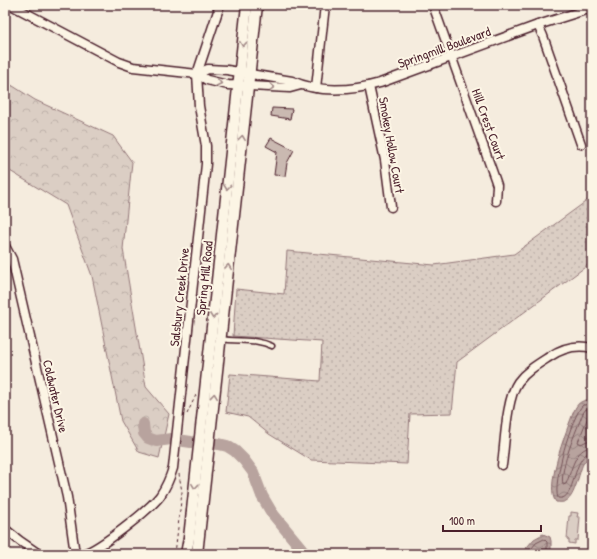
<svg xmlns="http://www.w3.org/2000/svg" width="597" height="559" viewBox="0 0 597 559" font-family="'Patrick Hand',sans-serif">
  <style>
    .grass { fill: url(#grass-dots); stroke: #927678 }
    .forest { fill: url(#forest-crowns); stroke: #927678 }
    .garden { fill: #dbcec4; stroke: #927678 }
    .water { fill: url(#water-waves); stroke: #8c6e70 }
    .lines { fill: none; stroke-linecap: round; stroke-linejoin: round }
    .shore { stroke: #765459; stroke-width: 1 }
    .river { stroke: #b8a39e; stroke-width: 12 }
    .building { fill: #cab9b1; stroke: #4a1f2b }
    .service-casing { stroke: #4a1f2b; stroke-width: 7 }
    .minor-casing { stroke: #4a1f2b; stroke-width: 11 }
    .tertiary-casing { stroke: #4a1f2b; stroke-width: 13 }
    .path { stroke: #4a1f2b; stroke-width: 1; stroke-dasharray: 3 3; stroke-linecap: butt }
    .service { stroke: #fcf5e5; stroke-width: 4 }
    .minor { stroke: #fcf5e5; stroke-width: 8 }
    .tertiary { stroke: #fcf5e5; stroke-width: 10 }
    .oneway { stroke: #a38a88 }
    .labels { text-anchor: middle; stroke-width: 4; stroke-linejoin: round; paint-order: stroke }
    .street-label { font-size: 13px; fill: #4a1f2b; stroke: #fcf5e5 }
  </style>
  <defs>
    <pattern id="grass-dots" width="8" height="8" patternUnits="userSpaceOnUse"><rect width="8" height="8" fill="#dbcec4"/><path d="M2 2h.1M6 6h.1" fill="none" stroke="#bdb0a9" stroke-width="1.8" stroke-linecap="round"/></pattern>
    <pattern id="forest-crowns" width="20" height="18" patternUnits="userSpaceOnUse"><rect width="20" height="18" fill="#dbcec4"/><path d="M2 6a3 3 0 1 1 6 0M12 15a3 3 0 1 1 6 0" fill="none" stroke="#bdb0a9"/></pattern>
    <pattern id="water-waves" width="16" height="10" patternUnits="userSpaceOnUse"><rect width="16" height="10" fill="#b8a39e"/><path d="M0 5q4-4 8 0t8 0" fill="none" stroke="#988481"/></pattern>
  </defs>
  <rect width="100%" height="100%" fill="#f5ecde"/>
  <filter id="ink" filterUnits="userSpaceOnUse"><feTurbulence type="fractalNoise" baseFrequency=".025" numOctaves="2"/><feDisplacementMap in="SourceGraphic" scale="8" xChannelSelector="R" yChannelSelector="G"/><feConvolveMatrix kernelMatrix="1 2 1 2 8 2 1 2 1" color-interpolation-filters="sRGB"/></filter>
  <g filter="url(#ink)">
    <path class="grass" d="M592 197V262L457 362 452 413 410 414 407 464 311 460 269 434 248 417 226 412 230 374 320 381 322 342 233 336 236 289 284 294 287 251 434 265 514 254Z"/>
    <path class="forest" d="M5 81 35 100 113 136 132 162 123 249 146 387 169 414 159 458 139 452 121 421 92 276 66 205 5 168Z"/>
    <path class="garden" d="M571 512 578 513 577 517H580L578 540H575V544L569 543V540L567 539 569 516H571Z"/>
    <g class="water">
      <path d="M586 400 592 401V454C589 457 585 460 583 464 579 472 575 497 566 501 563 503 559 502 556 502 545 489 563 440 569 424 571 419 573 412 576 407 578 403 582 401 586 400Z"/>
      <path d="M543 534 550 537 551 541V554H521L534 539Z"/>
    </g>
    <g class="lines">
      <g class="shore">
        <path d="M592 404 583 405C572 415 552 483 558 498 577 502 571 454 592 452"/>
        <path d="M592 410 586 409 583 413C577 429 559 469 563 485L566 484C572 471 574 448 592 447"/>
        <path d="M592 416 588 417 578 442 581 444 587 441H592"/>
        <path d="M527 554 536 543 544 539 547 542V554"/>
      </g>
      <path class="river" d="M143 424 144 433 148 438 156 441 171 439 191 442 219 444 227 446 235 451 244 460 253 472 262 496 272 513 301 548 304 554"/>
    </g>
    <g class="building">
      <path d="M272 108 292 109 290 119 271 116Z"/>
      <path d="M271 138 294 150 287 163 285 176 274 175 277 152 266 146Z"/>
    </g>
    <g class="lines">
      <g class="service-casing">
        <path id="service" d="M221 339C238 342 256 338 272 346"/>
      </g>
      <g class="minor-casing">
        <g id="minor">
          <path d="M11 5 119 62 133 67 197 74 207 80 228 85 290 88 301 85"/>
          <path d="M433 5 495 179 497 185 496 201"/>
          <path d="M538 25 543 36 581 144"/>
          <path d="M197 74 208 69 227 70 292 81C318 93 352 91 380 83L538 25 592 8"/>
          <path d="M369 86 385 160 391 207"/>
          <path d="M316 88 325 5"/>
          <path d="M5 246 12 259 67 497 75 554"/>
          <path d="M502 465C505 444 506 399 518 382 526 371 538 364 549 357 562 348 576 344 592 348"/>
          <path d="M5 529 20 541 39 554"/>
          <path d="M83 554C100 549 149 510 160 496 166 487 170 478 173 468L206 164V146L199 106 197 74 220 5"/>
        </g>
      </g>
      <g class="tertiary-casing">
        <g id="tertiary">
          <path d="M186 554 189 538 247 5"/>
          <path d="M197 554 257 5"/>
        </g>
      </g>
      <g class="path">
        <path d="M187 414 196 395"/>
        <path d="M175 554 182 492 179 474"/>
      </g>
      <use href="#service" class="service"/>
      <use href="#minor" class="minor"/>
      <use href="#tertiary" class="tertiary"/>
    </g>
    <defs><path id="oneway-chevron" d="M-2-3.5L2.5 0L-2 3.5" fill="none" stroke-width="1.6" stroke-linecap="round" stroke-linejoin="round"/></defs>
    <g class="oneway">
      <use href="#oneway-chevron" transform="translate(243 44) rotate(96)"/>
      <use href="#oneway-chevron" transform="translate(219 83) rotate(13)"/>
      <use href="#oneway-chevron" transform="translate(272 87) rotate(2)"/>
      <use href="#oneway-chevron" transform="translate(242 138) rotate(-83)"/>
      <use href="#oneway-chevron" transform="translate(227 187) rotate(96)"/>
      <use href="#oneway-chevron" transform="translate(228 267) rotate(-84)"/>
      <use href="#oneway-chevron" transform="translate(213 316) rotate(96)"/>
      <use href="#oneway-chevron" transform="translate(214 396) rotate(-84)"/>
      <use href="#oneway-chevron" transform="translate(195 486) rotate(96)"/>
    </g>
  </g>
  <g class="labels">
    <g class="street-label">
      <text transform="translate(444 47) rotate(-20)" y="5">Springmill Boulevard</text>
      <text transform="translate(489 124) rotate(70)" y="5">Hill Crest Court</text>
      <text transform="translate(392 145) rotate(80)" y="5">Smokey Hollow Court</text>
      <text transform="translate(204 278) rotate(-84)" y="5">Spring Mill Road</text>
      <text transform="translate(179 297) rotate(-84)" y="5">Salsbury Creek Drive</text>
      <text transform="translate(56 396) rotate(77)" y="5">Coldwater Drive</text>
    </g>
  </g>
  <rect width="597" height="559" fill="none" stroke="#fcf5e5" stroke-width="20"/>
  <rect x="10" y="10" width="577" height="539" fill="none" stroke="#4a1f2b" stroke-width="1.5" filter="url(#ink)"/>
  <path d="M443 525v6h98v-6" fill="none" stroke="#4a1f2b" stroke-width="2"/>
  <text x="449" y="525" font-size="12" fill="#4a1f2b" stroke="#fcf5e5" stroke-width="3" paint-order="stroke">100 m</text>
</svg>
